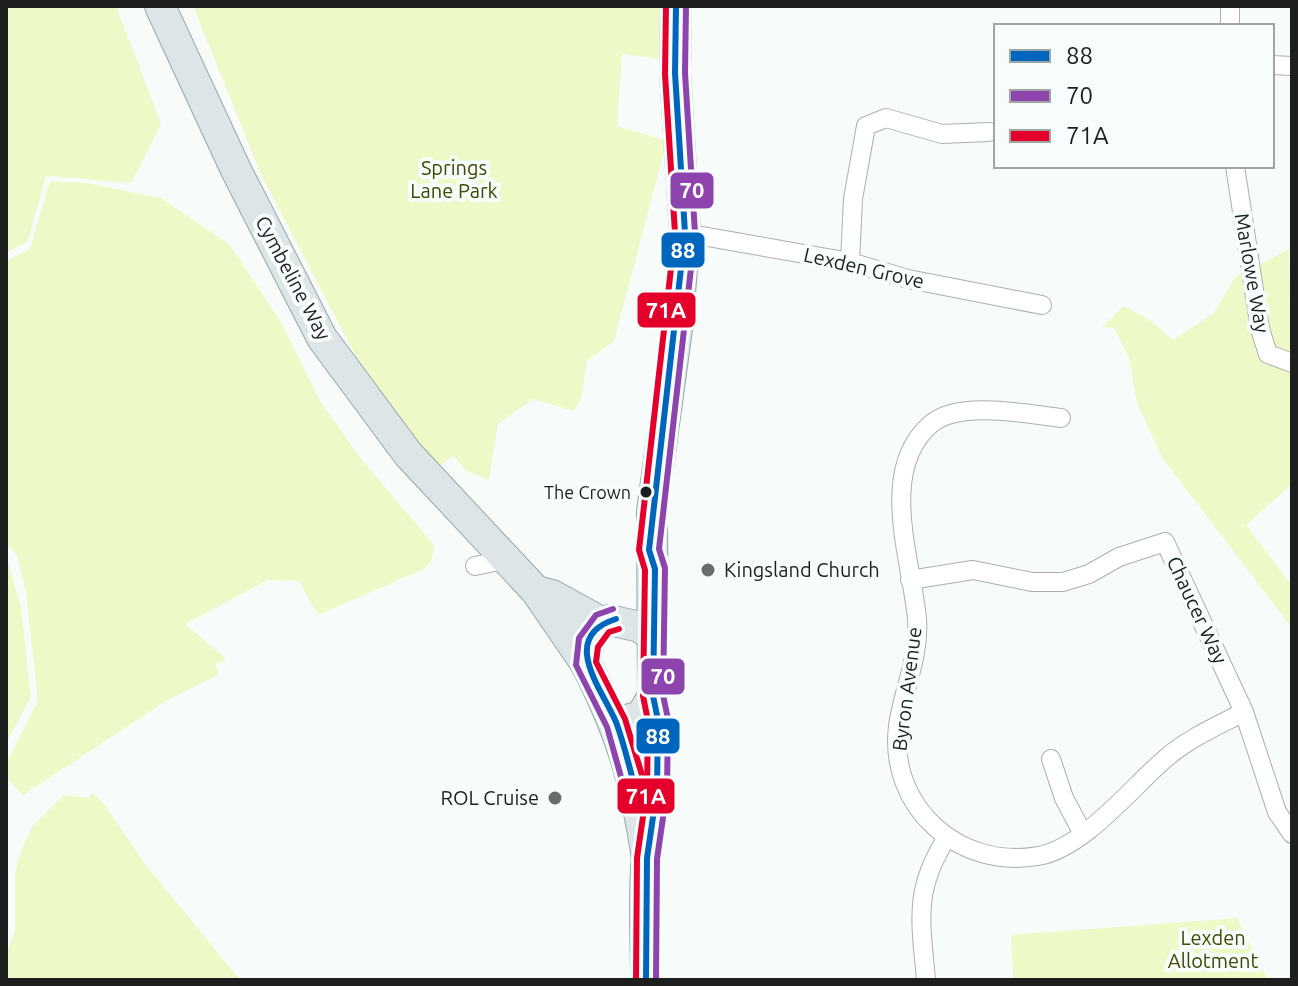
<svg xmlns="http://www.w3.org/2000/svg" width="1298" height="986" viewBox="0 0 1298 986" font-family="Ubuntu,sans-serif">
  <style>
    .green { fill: #eef9c8 }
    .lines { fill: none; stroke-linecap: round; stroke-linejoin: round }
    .minor-casing { stroke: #acafaf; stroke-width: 20 }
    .primary-casing { stroke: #96a6aa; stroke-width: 32 }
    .minor { stroke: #fefffe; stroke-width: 18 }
    .primary { stroke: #dde5e7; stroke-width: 30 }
    .bus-1-casing { stroke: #f6fdfc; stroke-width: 12 }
    .bus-2-casing { stroke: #f6fdfc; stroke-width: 12 }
    .bus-3-casing { stroke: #f6fdfc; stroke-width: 12 }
    .bus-1 { stroke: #0065bd; stroke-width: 6 }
    .bus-2 { stroke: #8e44ad; stroke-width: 6 }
    .bus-3 { stroke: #e4002b; stroke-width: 6 }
    .bus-dot { fill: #1d1f1f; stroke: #f6fdfc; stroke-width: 3 }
    .poi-dot { fill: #696c6c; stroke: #f6fdfc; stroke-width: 3 }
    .labels { text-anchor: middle; stroke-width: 8; stroke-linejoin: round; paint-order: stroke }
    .bus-label { font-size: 18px; fill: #1d1f1f; stroke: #f6fdfc; text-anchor: end }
    .park-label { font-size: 20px; fill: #414801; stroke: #f6fdfc }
    .street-label { font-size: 20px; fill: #1d1f1f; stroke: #f6fdfc }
    .poi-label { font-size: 20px; fill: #1d1f1f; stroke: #f6fdfc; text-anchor: start }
    .line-badge { stroke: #f6fdfc; stroke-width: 3 }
    .badge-label { font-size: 22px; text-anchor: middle; font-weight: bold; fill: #fff }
  </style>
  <rect width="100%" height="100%" fill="#f7fcfb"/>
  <g class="green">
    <path d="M6 6H116L161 124 131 183 46 176 28 241 6 253Z"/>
    <path d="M193 6H667L662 59 622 54 617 126 667 141 614 341 587 361 581 399 574 411 533 399 498 424 489 480 465 470 454 456 436 468 376 395 262 177Z"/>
    <path d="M50 181 87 183 161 198 230 245 282 324 320 401 362 460 434 545 432 560 424 569 318 615 299 581 268 580 185 624 226 659 216 664 218 675 166 701 23 795 7 779 6 764 38 701 26 593 17 555 6 544V261L30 249Z"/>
    <path d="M1289 249 1292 484 1246 525 1292 586V628L1163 459 1137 403 1129 358 1114 328 1102 327 1124 306 1148 319 1173 340 1214 313 1235 277Z"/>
    <path d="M6 555 21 607 31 697 6 743Z"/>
    <path d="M92 793 104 804 145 864 240 980H6V953L15 932V873L20 853 32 827 64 795 89 798Z"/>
    <path d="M1237 918 1268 980H1013L1011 935Z"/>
  </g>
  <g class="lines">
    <g class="minor-casing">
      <g id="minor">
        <path d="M1230 6V26"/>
        <path d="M1272 65 1292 66"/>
        <path d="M1235 166 1260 329 1268 354 1292 363"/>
        <path d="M685 233 850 262 908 279 1042 305"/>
        <path d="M850 262 853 199 866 126 886 118 942 134 989 132"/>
        <path d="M1061 418C1027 414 959 400 931 424 877 470 912 561 917 619 920 656 903 690 898 726 888 807 959 870 1038 856 1084 848 1131 788 1166 758 1189 738 1217 726 1244 712"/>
        <path d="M475 566 504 560"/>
        <path d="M910 580 973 570 1032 582H1063L1089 574 1119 557 1165 542 1244 712 1277 812 1292 834"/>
        <path d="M1051 759 1064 798 1083 834"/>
        <path d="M926 980C921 922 913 891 946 839"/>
      </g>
    </g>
    <g class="primary-casing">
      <g id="primary">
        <path d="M160 6 236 170 322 338 408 454 536 591 586 664"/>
        <path d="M536 591 552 595 603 623"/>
        <path d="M616 723 641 716 653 696 652 511 677 329 685 233 675 73 676 6"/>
        <path d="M647 858C635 780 622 735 586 664 586 646 592 628 609 620L640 627 653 637"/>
        <path d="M646 980C646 939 643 896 647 856 653 802 663 750 653 696"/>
      </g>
    </g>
    <use href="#minor" class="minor"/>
    <use href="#primary" class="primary"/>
    <g class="bus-1-casing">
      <g id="bus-1">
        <path d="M616 619C558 637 602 689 616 722 624 743 629 766 635 788"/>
        <path d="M646 980 647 858 657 790 658 720 653 696 655 569 649 550 685 233 675 73 676 6"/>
      </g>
    </g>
    <g class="bus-2-casing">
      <g id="bus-2">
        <path d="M613 609 596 615 579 638 576 665 607 727 625 791"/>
        <path d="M656 980 657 859 667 790 668 719 663 695 665 568 659 549 695 233 685 73 686 6"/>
      </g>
    </g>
    <g class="bus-3-casing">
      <g id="bus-3">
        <path d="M619 629 609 632 598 647 596 662 625 719 645 785"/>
        <path d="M636 980 637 858 647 789 648 721 643 696 645 570 639 550 675 233 665 74 666 6"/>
      </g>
    </g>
    <use href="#bus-1" class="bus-1"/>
    <use href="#bus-2" class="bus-2"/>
    <use href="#bus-3" class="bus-3"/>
  </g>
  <circle class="bus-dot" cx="646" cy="492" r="7"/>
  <g class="poi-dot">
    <circle cx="708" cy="570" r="8"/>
    <circle cx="555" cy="798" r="8"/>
  </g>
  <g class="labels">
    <g class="bus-label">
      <text x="631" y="499">The Crown</text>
    </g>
    <g class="park-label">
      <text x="454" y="175">Springs<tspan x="454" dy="23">Lane Park</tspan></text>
      <text x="1213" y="945">Lexden<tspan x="1213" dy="23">Allotment</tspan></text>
    </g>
    <g class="street-label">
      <text transform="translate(864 268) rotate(13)" y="7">Lexden Grove</text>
      <text transform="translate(1252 273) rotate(80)" y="7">Marlowe Way</text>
      <text transform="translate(293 278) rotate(62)" y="7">Cymbeline Way</text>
      <text transform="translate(1197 610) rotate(65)" y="7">Chaucer Way</text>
      <text transform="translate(907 689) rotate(-83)" y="7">Byron Avenue</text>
    </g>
    <g class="poi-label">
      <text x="724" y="577">Kingsland Church</text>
      <text x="539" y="805" text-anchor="end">ROL Cruise</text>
    </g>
  </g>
  <g class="line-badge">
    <rect x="669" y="171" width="46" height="39" rx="8" fill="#8e44ad"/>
    <rect x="660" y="231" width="46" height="38" rx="8" fill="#0065bd"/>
    <rect x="636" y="291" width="61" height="38" rx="8" fill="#e4002b"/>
    <rect x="640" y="657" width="46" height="39" rx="8" fill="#8e44ad"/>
    <rect x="635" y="717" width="46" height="38" rx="8" fill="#0065bd"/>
    <rect x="616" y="777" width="60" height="38" rx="8" fill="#e4002b"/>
  </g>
  <g class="badge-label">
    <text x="692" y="198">70</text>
    <text x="683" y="258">88</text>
    <text x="666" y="318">71A</text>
    <text x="663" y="684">70</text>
    <text x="658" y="744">88</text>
    <text x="646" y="804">71A</text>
  </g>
  <rect width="1298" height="986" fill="none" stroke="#1d1f1f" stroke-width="16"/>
  <rect x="994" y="24" width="280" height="144" fill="#f6fdfc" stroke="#9fa4a4" stroke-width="2"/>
  <rect x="1010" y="50" width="40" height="12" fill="#0065bd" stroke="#9fa4a4" stroke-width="2"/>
  <text x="1066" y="64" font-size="24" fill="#1d1f1f">88</text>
  <rect x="1010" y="90" width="40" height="12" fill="#8e44ad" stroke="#9fa4a4" stroke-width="2"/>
  <text x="1066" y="104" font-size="24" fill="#1d1f1f">70</text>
  <rect x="1010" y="130" width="40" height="12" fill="#e4002b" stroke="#9fa4a4" stroke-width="2"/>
  <text x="1066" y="144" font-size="24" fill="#1d1f1f">71A</text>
</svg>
